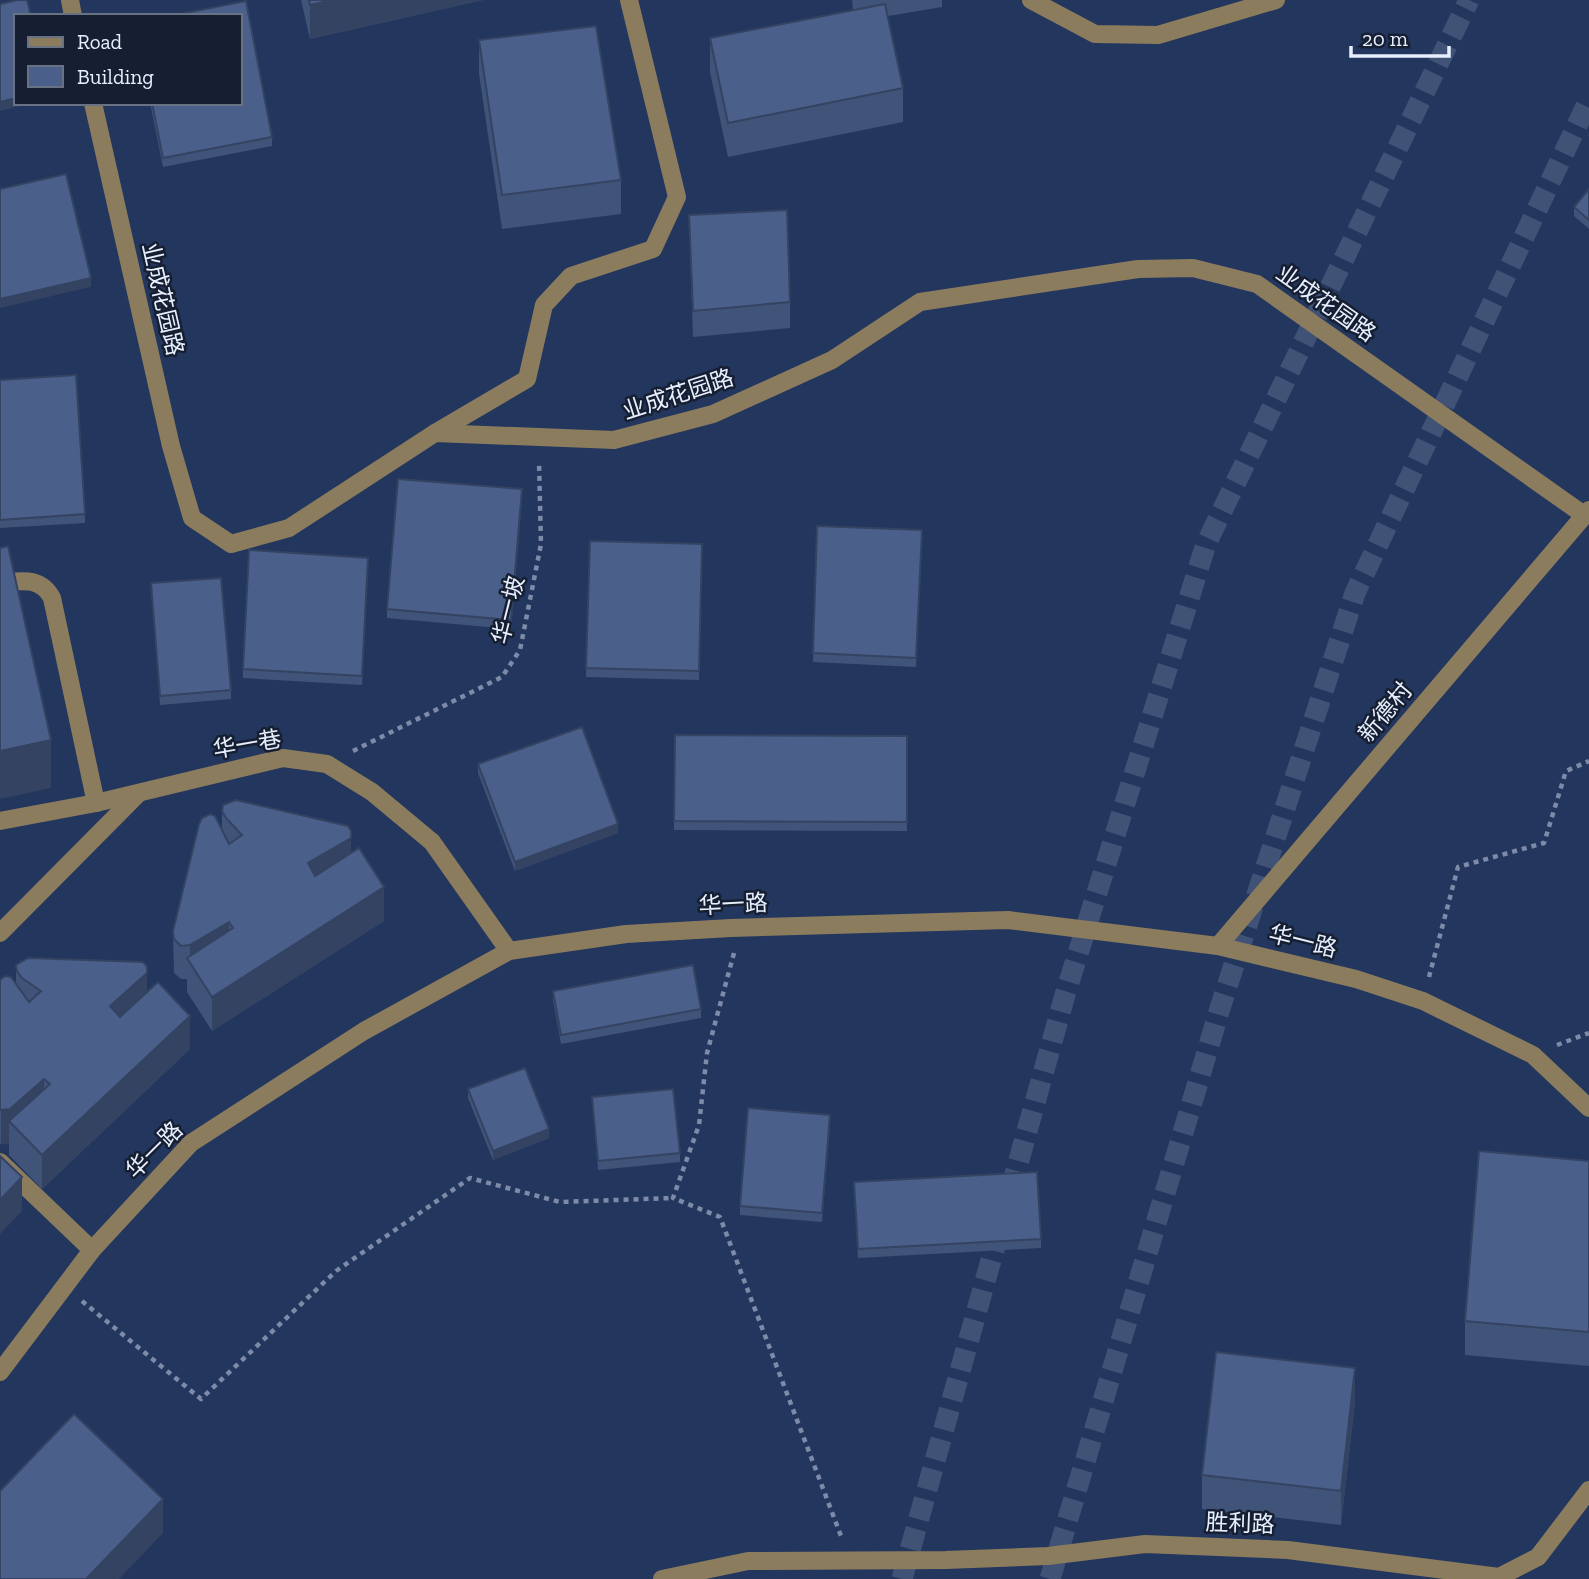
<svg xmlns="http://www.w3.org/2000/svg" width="1589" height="1579" viewBox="0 0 1589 1579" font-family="'Zilla Slab','Noto Sans SC',serif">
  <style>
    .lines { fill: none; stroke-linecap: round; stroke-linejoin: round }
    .highway-tunnel { stroke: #405276; stroke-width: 21; stroke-dasharray: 21 10; stroke-linecap: butt }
    .path { stroke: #7d8ba8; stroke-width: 4.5; stroke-dasharray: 5 5; stroke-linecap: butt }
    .minor { stroke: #8c7c5e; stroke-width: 18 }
    .wall { fill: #405378 }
    .shaded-wall { fill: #344361 }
    .building { fill: #4a608b; stroke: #344361; stroke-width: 2 }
    .labels { text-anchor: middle; stroke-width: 5; stroke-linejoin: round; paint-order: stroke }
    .street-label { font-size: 23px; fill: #e7efff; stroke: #151f31 }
  </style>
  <rect width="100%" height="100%" fill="#23365e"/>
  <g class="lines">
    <g class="highway-tunnel">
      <path d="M902 1579 1065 995 1206 544 1469 0"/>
      <path d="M1050 1579 1221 1005 1355 593 1589 100"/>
    </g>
    <g class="path">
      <path d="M353 751 502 677 520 650 541 544 539 461"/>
      <path d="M734 953 707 1053 699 1125 673 1198 720 1217 841 1536"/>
      <path d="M1429 977 1458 867 1544 843 1566 771 1589 761"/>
      <path d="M1557 1045 1589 1033"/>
      <path d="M82 1301 201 1399 336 1271 470 1178 560 1202 673 1198"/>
    </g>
    <g class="minor">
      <path d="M70 0 73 16"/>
      <path d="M1031 0 1095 34 1158 35 1276 0"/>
      <path d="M93 103 171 446 192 518 231 544 289 528 435 433 614 440 713 414 832 360 920 302 1138 269 1193 268 1257 284 1584 515"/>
      <path d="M435 433 527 379 544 305 571 276 653 249 677 197 629 0"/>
      <path d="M0 583C21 581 40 576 52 598L96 803"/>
      <path d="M0 821 96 803 283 758 327 764 372 792 432 842 509 951"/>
      <path d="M0 933 139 793"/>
      <path d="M1218 946 1589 510"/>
      <path d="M0 1162 92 1250"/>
      <path d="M0 1372 92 1250 191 1143 364 1031 509 951 626 934 731 928 1008 920 1218 946 1356 979 1423 1001 1533 1055 1589 1108"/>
      <path d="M662 1579 748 1561 946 1560 1048 1556 1145 1544 1288 1550 1499 1577 1538 1557 1589 1490"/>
    </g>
  </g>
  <g class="wall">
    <path d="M301 0H483L310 39Z"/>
    <path d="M852 0H942V7L888 16 903 88V122L728 157 710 72V38L853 10Z"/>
    <path d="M479 40 621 180V214L502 229 479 74Z"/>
    <path d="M150 103H240L272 137V146L163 167Z"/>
    <path d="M1589 189V229L1574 216V207Z"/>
    <path d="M689 215 790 302V328L693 337Z"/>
    <path d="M0 380 85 514V523L0 528Z"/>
    <path d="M522 498 511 629 387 618V609Z"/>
    <path d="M817 526 922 530 916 667 813 662Z"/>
    <path d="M590 541 702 544 699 680 586 677Z"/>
    <path d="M368 567 362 685 243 678V669Z"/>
    <path d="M151 583 231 690V699L160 705Z"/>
    <path d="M675 735 907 736V831L674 830Z"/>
    <path d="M478 764 618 833 515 871 478 773Z"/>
    <path d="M222 811 351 853 384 921 212 1031 187 992V979H181L174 973 173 931 222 831Z"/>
    <path d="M16 965 147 992 190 1049 42 1189 9 1155V1143L0 1144V980L16 984Z"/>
    <path d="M553 991 701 1009V1018L561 1044 553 1000Z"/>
    <path d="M468 1089 549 1138 493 1160 468 1098Z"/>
    <path d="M592 1097 680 1153V1162L598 1170Z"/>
    <path d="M830 1124 822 1222 740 1215V1206Z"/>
    <path d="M1589 1161V1366L1465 1355V1321Z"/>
    <path d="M854 1191 1041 1239V1248L858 1258Z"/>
    <path d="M1355 1402 1341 1525 1202 1509V1475Z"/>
  </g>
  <g class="shaded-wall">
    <path d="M333 0H483L310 39V5Z"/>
    <path d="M16 98V103H33L0 111V102Z"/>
    <path d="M91 278V287L0 308V299Z"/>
    <path d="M522 489V498L511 629V620Z"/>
    <path d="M51 740V788L0 799V751Z"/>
    <path d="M618 824V833L515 871V862Z"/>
    <path d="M351 831V865L308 897V863Z"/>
    <path d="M384 887V921L212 1031V997Z"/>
    <path d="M229 922V956L190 962V945Z"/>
    <path d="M147 973V1007L110 1040V1006Z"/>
    <path d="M190 1016V1049L42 1189V1155Z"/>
    <path d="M44 1079V1113L9 1121V1143L1 1145V1111Z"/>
    <path d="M830 1115V1124L822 1222V1213Z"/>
    <path d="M549 1129V1138L493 1160V1151Z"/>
    <path d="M22 1177V1211L0 1234V1200Z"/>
    <path d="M1355 1368V1402L1341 1525V1491Z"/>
    <path d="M163 1499V1533L119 1579H86Z"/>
  </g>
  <g class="building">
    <path d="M18 0H27L31 16H16V98L0 102V4Z"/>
    <path d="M309 0H333L310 5Z"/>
    <path d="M246 1 272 137 163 158 152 103H240V16H170Z"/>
    <path d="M885 4 903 88 728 123 710 38Z"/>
    <path d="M596 26 621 180 502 195 479 40Z"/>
    <path d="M66 174 91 278 0 299V189Z"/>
    <path d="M1589 189V220L1574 207Z"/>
    <path d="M787 210 790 302 693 311 689 215Z"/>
    <path d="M76 375 85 514 0 520V380Z"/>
    <path d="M398 479 522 489 511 620 387 609Z"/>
    <path d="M817 526 922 530 916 658 813 653Z"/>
    <path d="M590 541 702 544 699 671 586 668Z"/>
    <path d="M8 546 51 740 0 751V548Z"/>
    <path d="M249 550 368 558 362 676 243 669Z"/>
    <path d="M221 578 231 690 160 696 151 583Z"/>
    <path d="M582 727 618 824 515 862 478 764Z"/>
    <path d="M675 735 907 736V822L674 821Z"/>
    <path d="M236 800 348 826 351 831V838L308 863 315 876 359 848 384 887 212 997 187 958 233 928 229 922 190 945 181 946 174 939 173 931 199 824 202 818 210 814 215 816 229 844 242 835 226 818 222 811 223 805Z"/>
    <path d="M28 958 143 962 147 967V973L110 1006 120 1017 158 982 190 1016 42 1155 9 1121 50 1084 44 1079 10 1109 0 1110V980L5 976 11 977 29 1002 41 991 22 978 17 971 16 965Z"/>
    <path d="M693 965 701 1009 561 1035 553 991Z"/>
    <path d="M525 1068 549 1129 493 1151 468 1089Z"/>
    <path d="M673 1089 680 1153 598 1161 592 1097Z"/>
    <path d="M748 1108 830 1115 822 1213 740 1206Z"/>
    <path d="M1479 1151 1589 1161V1332L1465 1321Z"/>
    <path d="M0 1156 22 1177 0 1200Z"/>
    <path d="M1037 1172 1041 1239 858 1249 854 1182Z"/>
    <path d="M1216 1352 1355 1368 1341 1491 1202 1475Z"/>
    <path d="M74 1414 163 1499 86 1579H0V1491Z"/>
  </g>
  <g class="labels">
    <g class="street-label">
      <text transform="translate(163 299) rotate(77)" y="8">业成花园路</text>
      <text transform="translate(1326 303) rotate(35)" y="8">业成花园路</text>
      <text transform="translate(678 394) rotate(-18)" y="8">业成花园路</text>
      <text transform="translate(508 610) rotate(-76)" y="8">华一坡</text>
      <text transform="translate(1385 712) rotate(-50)" y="8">新德村</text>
      <text transform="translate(247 744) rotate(-10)" y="8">华一巷</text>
      <text transform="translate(733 904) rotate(-3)" y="8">华一路</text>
      <text transform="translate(1303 941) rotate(14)" y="8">华一路</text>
      <text transform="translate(154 1150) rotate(-45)" y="8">华一路</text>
      <text transform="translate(1240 1523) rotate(2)" y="8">胜利路</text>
    </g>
  </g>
  <rect x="14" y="14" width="228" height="91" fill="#151f31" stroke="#697283" stroke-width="2"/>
  <rect x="28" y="37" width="35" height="10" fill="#8c7c5e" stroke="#697283" stroke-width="2"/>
  <text x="77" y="49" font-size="21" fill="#e7efff">Road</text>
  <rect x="28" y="66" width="35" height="21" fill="#4a608b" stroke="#697283" stroke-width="2"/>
  <text x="77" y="84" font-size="21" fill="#e7efff">Building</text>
  <path d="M1351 46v10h98v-10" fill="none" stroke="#e7efff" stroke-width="3.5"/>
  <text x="1362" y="46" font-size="21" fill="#e7efff" stroke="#151f31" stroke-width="5" paint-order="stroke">20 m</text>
</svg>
